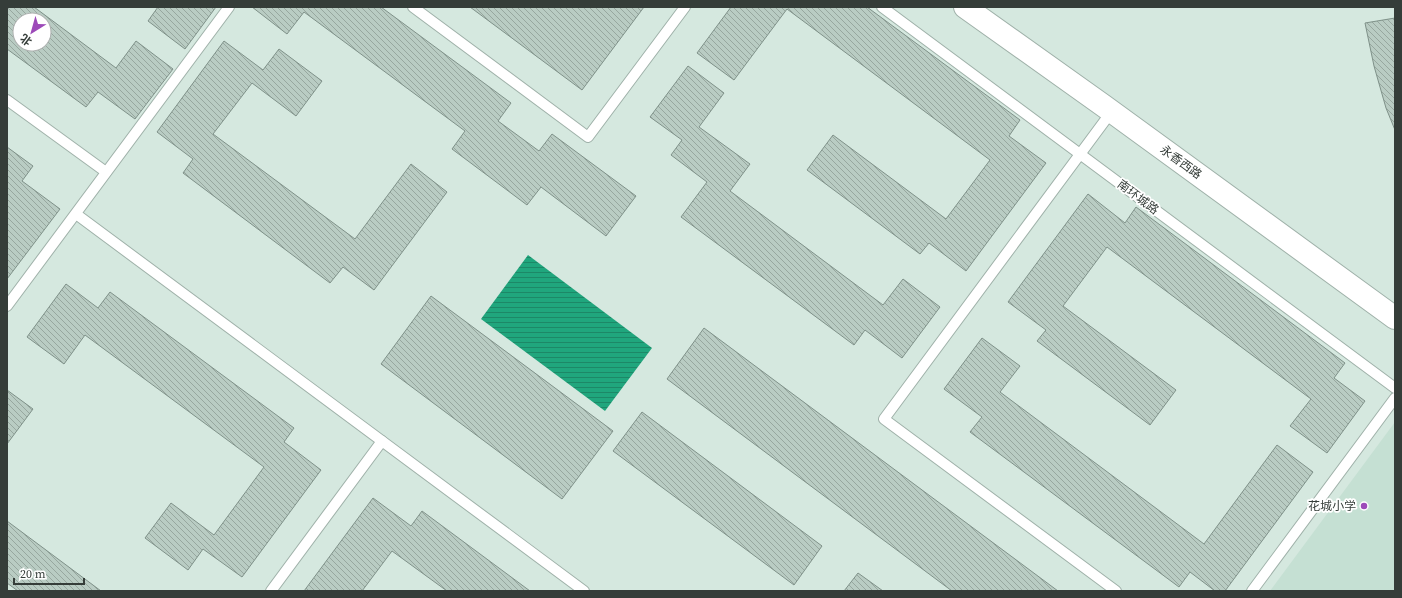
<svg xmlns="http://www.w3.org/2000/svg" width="1402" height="598" viewBox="0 0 1402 598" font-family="'Source Serif 4','Noto Sans SC',serif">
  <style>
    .built { fill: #c5e0d3 }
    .water { fill: url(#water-rules) }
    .building { fill: url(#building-back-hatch); stroke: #7f9189; fill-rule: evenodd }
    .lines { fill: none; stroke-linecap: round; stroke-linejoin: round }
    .service-casing { stroke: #9fb1a9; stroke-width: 12 }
    .secondary-casing { stroke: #9fb1a9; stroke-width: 24 }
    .service { stroke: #fff; stroke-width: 10 }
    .secondary { stroke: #fff; stroke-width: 22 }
    .poi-dot { fill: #9d4ab9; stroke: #fff; stroke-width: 1.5 }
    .labels { text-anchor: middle; stroke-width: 3.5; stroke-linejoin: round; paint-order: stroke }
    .street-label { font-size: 12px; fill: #353d39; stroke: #fff }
    .poi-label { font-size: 12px; fill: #353d39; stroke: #fff; text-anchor: end }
  </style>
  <defs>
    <pattern id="water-rules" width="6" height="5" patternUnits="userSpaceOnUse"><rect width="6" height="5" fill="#20a67d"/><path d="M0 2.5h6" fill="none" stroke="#1d8867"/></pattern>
    <pattern id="building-back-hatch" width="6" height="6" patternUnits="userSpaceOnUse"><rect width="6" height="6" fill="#b9ccc3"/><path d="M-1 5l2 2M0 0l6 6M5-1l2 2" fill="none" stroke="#97a79f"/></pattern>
  </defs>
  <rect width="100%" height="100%" fill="#d5e8df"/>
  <path class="built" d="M1395 422V591H1270Z"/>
  <path class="water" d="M528 255 652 348 605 411 481 319Z"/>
  <g class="building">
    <path d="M7 7H34L116 68 136 41 173 69 135 119 98 92 86 107 7 49ZM20 20H44V44H20Z"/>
    <path d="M158 7H216L185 49 148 21Z"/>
    <path d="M252 7H381L511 103 498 121 539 151 552 134 636 196 606 236 541 187 527 205 452 149 465 131 304 12 287 34Z"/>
    <path d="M470 7H644L582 90Z"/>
    <path d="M731 7H867L1020 120 1009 136 1046 163 966 271 929 243 920 254 807 170 833 135 946 219 990 160 787 9 734 80 697 53Z"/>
    <path d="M1395 18V130L1386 108 1374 66 1365 23Z"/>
    <path d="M224 41 263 70 279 49 322 81 296 116 252 83 213 134 355 239 411 164 447 192 374 290 343 267 330 283 183 173 193 159 157 132Z"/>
    <path d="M688 66 724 93 699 127 750 164 730 191 883 305 903 279 940 307 902 358 865 330 854 345 681 217 707 182 671 155 682 140 650 117Z"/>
    <path d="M7 147 33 166 22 181 60 209 7 279Z"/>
    <path d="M1088 194 1125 223 1136 207 1345 363 1334 378 1365 401 1327 453 1290 426 1311 399 1107 247 1063 306 1176 390 1150 425 1037 341 1046 330 1008 302Z"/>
    <path d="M66 284 98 308 110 292 294 428 284 442 321 470 242 577 203 549 188 570 145 538 171 503 214 535 264 467 85 335 64 364 27 337Z"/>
    <path d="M431 296 613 431 562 499 381 364Z"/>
    <path d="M704 328 1058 591H952L667 379Z"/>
    <path d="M982 338 1020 366 1000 392 1204 544 1277 445 1313 472 1225 591H1215L1190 572 1179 587 970 432 982 417 944 389Z"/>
    <path d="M7 390 33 409 7 444Z"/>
    <path d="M642 412 822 546 794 585 613 451Z"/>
    <path d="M373 498 411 526 422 511 530 591H447L392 551 362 591H304Z"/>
    <path d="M7 521 101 591H18L7 583Z"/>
    <path d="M858 573 883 591H844Z"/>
  </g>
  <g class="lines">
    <g class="service-casing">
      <g id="service">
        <path d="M413 7 588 137 685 7"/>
        <path d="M882 7 1395 388"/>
        <path d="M7 100 106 172"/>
        <path d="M1112 111 884 419 1116 591"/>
        <path d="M76 214 584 591"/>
        <path d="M7 306 229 7"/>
        <path d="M271 591 382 441"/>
        <path d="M1252 591 1395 398"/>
      </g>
    </g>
    <g class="secondary-casing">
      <path id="secondary" d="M965 7 1104 106 1395 318"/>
    </g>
    <use href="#service" class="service"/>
    <use href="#secondary" class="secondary"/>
  </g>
  <circle class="poi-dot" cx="1364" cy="506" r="4"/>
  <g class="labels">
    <g class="street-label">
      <text transform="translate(1181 162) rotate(36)" y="4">永香西路</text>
      <text transform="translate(1138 197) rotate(37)" y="4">南环城路</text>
    </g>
    <g class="poi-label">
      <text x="1356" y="510">花城小学</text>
    </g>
  </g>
  <rect width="1402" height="598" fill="none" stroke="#353d39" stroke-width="16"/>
  <g transform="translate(32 32) rotate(217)"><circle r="19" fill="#ffffff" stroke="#aeb1b0"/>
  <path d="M0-3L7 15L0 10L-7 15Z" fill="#9d4ab9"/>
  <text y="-6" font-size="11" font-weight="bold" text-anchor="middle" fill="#353d39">北</text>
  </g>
  <path d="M14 578v6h70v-6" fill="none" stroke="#353d39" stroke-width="2"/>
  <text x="20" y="578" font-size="12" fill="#353d39" stroke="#ffffff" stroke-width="3" paint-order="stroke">20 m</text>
</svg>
